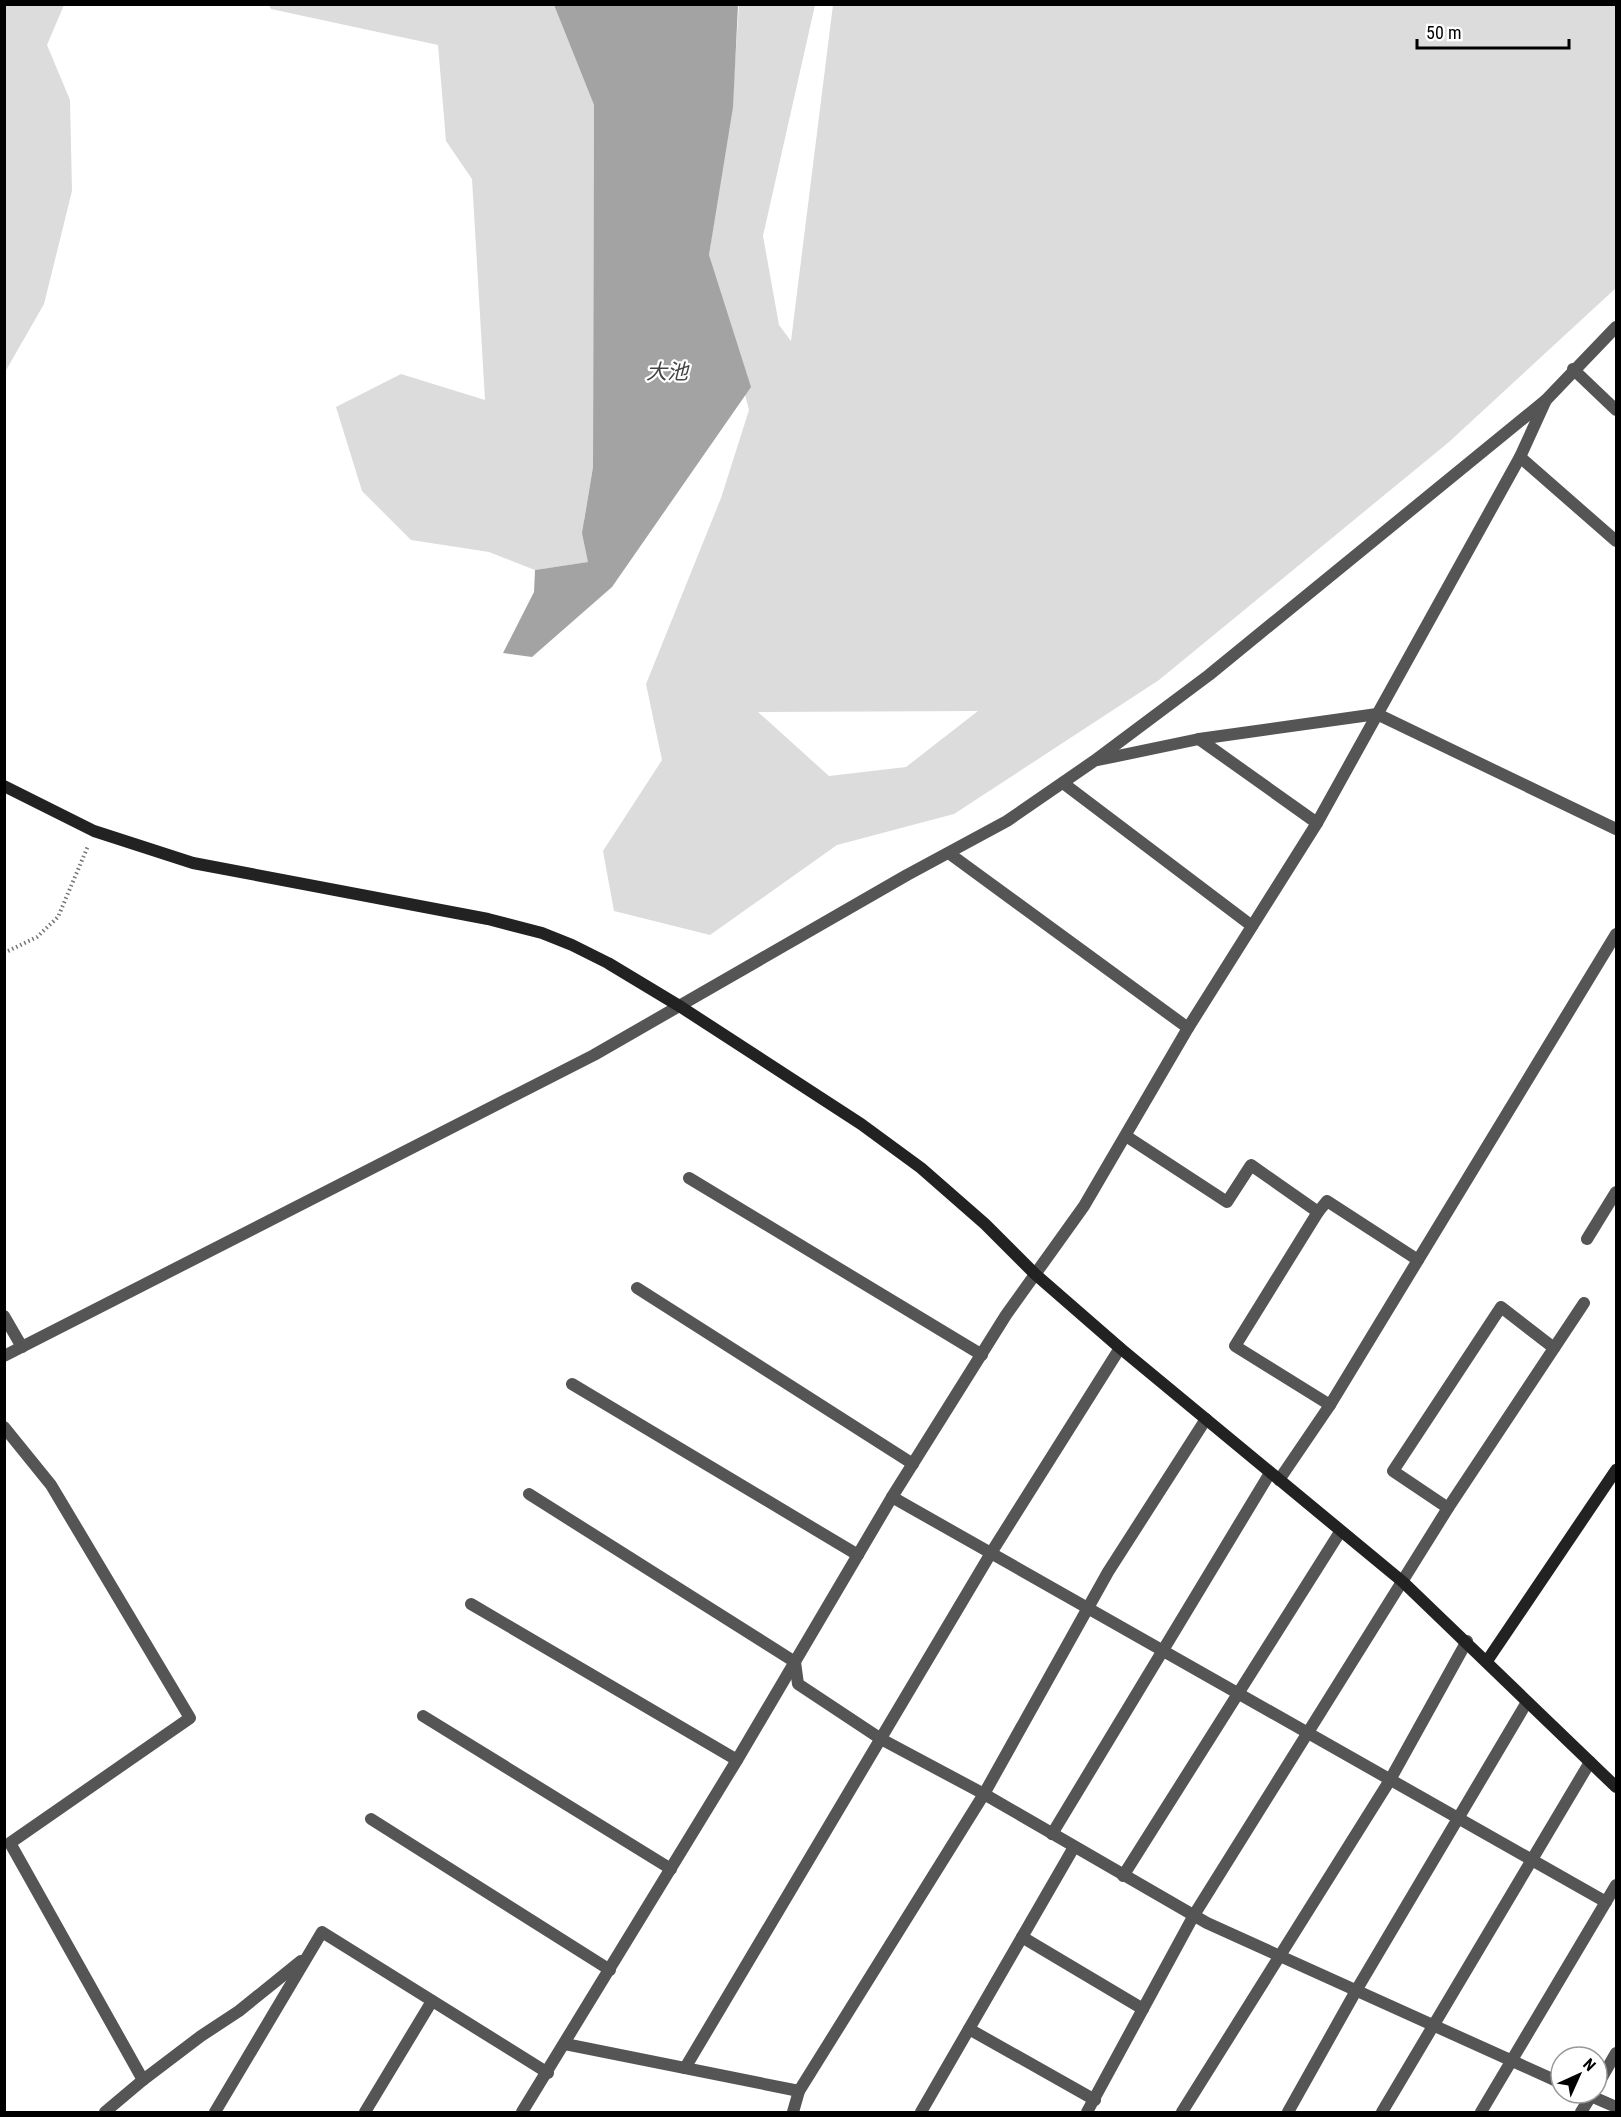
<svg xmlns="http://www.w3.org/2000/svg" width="1621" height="2117" viewBox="0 0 1621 2117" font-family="'Roboto Condensed','Noto Sans JP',sans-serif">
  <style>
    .green { fill: #dcdcdc; fill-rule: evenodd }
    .water { fill: #a3a3a3 }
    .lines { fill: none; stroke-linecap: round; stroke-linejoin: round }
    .path { stroke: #777; stroke-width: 4; stroke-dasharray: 1.5 3; stroke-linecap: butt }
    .street { stroke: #555; stroke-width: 12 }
    .secondary { stroke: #222; stroke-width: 12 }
    .labels { text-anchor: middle; stroke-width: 4.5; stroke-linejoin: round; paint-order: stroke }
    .water-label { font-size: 21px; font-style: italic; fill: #444; stroke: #fff }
  </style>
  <rect width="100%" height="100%" fill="#fff"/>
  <g class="green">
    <path d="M5 4 64 5 47 45 70 100 72 191 44 304 5 372Z"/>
    <path d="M269 5H554L594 105 593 467 584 520 589 562 535 570 489 552 411 540 362 491 336 407 401 374 485 400 472 179 446 141 438 45 271 9Z"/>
    <path d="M739 5H815L763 236 779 325 791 341 833 5H1616V288L1449 442 1159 680 954 814 837 845 710 935 614 911 603 851 662 760 646 684 721 498 749 410 709 255 733 92ZM978 711 906 767 829 776 758 712Z"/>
  </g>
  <path class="water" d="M554 5H738L733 107 709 255 751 387 612 587 532 657 503 653 534 592 535 570 588 562 582 533 593 467 594 105Z"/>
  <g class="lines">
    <path class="path" d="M4 953 37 937 58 917 88 846"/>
    <g class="street">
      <path d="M1573 369 1616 410"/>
      <path d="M1520 457 1616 541"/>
      <path d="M1199 739 1317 823"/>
      <path d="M1098 760 1199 739 1377 714 1616 829"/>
      <path d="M1063 783 1252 926"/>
      <path d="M950 854 1188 1028"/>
      <path d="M1126 1136 1227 1202 1251 1165 1318 1212 1327 1201 1418 1260"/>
      <path d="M689 1178 982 1355"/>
      <path d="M1318 1212 1235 1346 1330 1405"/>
      <path d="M1587 1239 1616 1192"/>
      <path d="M637 1288 913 1464"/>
      <path d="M4 1316 22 1347"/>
      <path d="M4 1356 594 1055 907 875 1007 821 1094 761 1209 675 1546 400 1616 327"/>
      <path d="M572 1384 858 1555"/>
      <path d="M4 1427 51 1485 190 1718 10 1843 143 2080"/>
      <path d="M1279 1480 1330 1405 1616 934"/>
      <path d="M529 1494 795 1662"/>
      <path d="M892 1497 1606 1902"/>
      <path d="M1448 1508 1393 1471 1501 1307 1554 1348"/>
      <path d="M471 1604 737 1760"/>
      <path d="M795 1662 798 1684 881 1739 984 1794 1207 1923 1561 2083"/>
      <path d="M423 1716 671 1869"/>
      <path d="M371 1819 610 1970"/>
      <path d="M1052 1834 1270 1473"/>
      <path d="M1123 1876 1340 1532"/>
      <path d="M1022 1937 1143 2009"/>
      <path d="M969 2029 1095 2100"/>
      <path d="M565 2044 799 2091"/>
      <path d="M685 2068 991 1553 1120 1348"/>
      <path d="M1597 2086 1616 2053"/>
      <path d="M1584 2093 1616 2107"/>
      <path d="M105 2112 143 2080 201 2036 239 2011 301 1961"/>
      <path d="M215 2112 322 1932 548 2073"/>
      <path d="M365 2112 432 2001"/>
      <path d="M522 2112 737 1760 892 1497 1006 1315 1084 1206 1188 1028 1317 823 1520 457 1546 400"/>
      <path d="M793 2112 799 2091 984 1794 1108 1572 1206 1419"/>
      <path d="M921 2112 1074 1847"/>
      <path d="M1087 2112 1194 1915 1448 1508 1584 1303"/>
      <path d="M1182 2112 1390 1780 1467 1641"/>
      <path d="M1288 2112 1357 1989 1527 1702"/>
      <path d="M1382 2112 1590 1762"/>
      <path d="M1481 2112 1616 1885"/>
      <path d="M1581 2112 1593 2093"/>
    </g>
    <g class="secondary">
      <path d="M4 786 94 831 193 863 488 919 542 933 572 945 608 963 681 1007 861 1124 921 1168 985 1224 1035 1274 1120 1348 1403 1582 1616 1787"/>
      <path d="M1487 1661 1616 1470"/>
    </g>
  </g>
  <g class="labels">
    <g class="water-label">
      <text x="667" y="379">大池</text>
    </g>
  </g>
  <rect width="1621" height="2117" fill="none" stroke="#000000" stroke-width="12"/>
  <g transform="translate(1579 2075) rotate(45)"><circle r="28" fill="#ffffff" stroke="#999999" stroke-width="1.5"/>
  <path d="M0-4.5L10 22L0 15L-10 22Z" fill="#000000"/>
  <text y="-9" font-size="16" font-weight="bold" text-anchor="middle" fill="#000000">N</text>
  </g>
  <path d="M1417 39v9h152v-9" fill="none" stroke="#000000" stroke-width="3"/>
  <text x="1426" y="39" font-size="18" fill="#000000" stroke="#ffffff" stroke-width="4.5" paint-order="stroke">50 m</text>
</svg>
